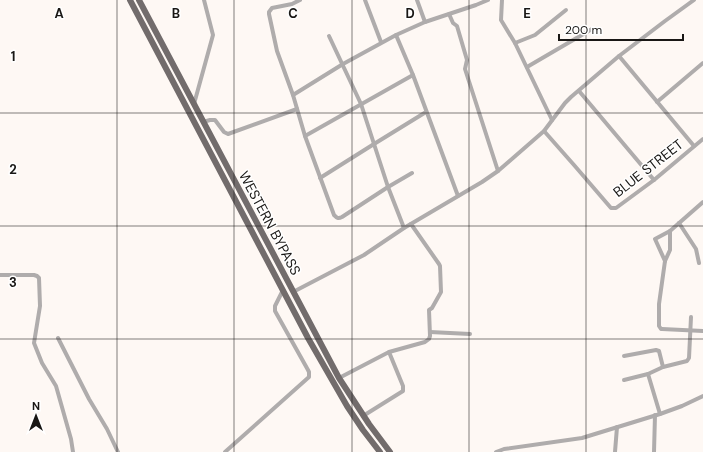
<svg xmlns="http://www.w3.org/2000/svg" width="703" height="452" viewBox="0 0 703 452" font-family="'DM Sans',sans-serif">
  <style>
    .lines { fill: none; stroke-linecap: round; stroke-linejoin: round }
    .street { stroke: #afacac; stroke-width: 4 }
    .primary { stroke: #726c6c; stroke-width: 6 }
    .grid { fill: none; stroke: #191715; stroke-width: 1; stroke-opacity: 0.55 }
    .labels { text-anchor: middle; stroke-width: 3; stroke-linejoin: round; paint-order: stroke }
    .street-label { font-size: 14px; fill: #191715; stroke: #fff }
    .grid-label { font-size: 13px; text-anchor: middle; font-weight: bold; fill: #191715; stroke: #fff; stroke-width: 3; stroke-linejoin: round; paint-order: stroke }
  </style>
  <rect width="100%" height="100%" fill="#fef8f4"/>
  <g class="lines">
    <g class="street">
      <path d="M300 0 292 4 272 8 269 12V14L277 51 293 95 305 136 334 215C337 218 338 219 342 217L388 187 412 173"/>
      <path d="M365 0 381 42"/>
      <path d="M417 0 425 22"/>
      <path d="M502 0 501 20 515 43 552 120"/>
      <path d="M449 14 453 23 457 26 467 60 465 69 498 171"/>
      <path d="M396 35 413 75 458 196"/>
      <path d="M329 36 361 104 388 187 404 228"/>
      <path d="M515 43 535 35 566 10"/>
      <path d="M619 56 694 146"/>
      <path d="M527 67 592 29"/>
      <path d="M579 91 654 180"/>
      <path d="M293 95 343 64 396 35 425 22 476 5 488 0"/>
      <path d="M657 102 703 63"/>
      <path d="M194 104 213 35 204 0"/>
      <path d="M203 122 210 120H215L224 132 228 134 297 109"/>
      <path d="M544 131 574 165 611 208H616L654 180 703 139"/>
      <path d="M305 136 413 75"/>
      <path d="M320 178 374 144 426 112"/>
      <path d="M679 223 696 249 699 263"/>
      <path d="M670 231V250L665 261 659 304V326L661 329H662L703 331"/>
      <path d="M665 261 655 239 670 231 703 202"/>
      <path d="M0 275H34L37 276 39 278 40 306 34 343 42 363 56 386 71 439 73 452"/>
      <path d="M293 292 364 255 404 228 482 182 498 171 544 131 565 103 571 97 619 56 665 21 694 0"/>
      <path d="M430 332 470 334"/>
      <path d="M58 338 89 399 107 429 118 452"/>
      <path d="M624 356 656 350 659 351 663 367"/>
      <path d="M648 374 660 414"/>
      <path d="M339 378 389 352 425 342 429 339 430 336 429 310 432 308 441 292 440 266 439 264 411 224"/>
      <path d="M624 380 648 374 663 367 687 361 689 358 691 317"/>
      <path d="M363 416 403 391V386L389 352"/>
      <path d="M225 452 309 377V372L308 370 275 311V306L283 290"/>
      <path d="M496 452 504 449 582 438 660 414 682 406 703 396"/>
      <path d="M615 452 617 427"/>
      <path d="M654 452 655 415"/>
    </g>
    <g class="primary">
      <path d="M130 0 308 338 347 406 363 430 380 452"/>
      <path d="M139 0 339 378 369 424 390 452"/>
    </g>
  </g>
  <path class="grid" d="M117 0V452M234 0V452M352 0V452M469 0V452M586 0V452M0 113H703M0 226H703M0 339H703"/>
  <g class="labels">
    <g class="street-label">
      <text transform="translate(648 168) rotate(-38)" y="5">BLUE STREET</text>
      <text transform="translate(270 223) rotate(62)" y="5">WESTERN BYPASS</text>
    </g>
  </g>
  <g class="grid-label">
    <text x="59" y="18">A</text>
    <text x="176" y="18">B</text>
    <text x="293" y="18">C</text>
    <text x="410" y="18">D</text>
    <text x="527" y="18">E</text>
    <text x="13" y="61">1</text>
    <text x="13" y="174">2</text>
    <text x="13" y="287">3</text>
  </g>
  <g transform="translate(36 416)" stroke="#ffffff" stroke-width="3" paint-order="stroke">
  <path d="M0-3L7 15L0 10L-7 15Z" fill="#191715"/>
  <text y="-6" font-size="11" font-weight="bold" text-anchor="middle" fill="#191715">N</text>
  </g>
  <path d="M559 34v6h124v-6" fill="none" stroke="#191715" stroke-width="2"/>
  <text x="565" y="34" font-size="12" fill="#191715" stroke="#ffffff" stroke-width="3" paint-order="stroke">200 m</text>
</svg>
